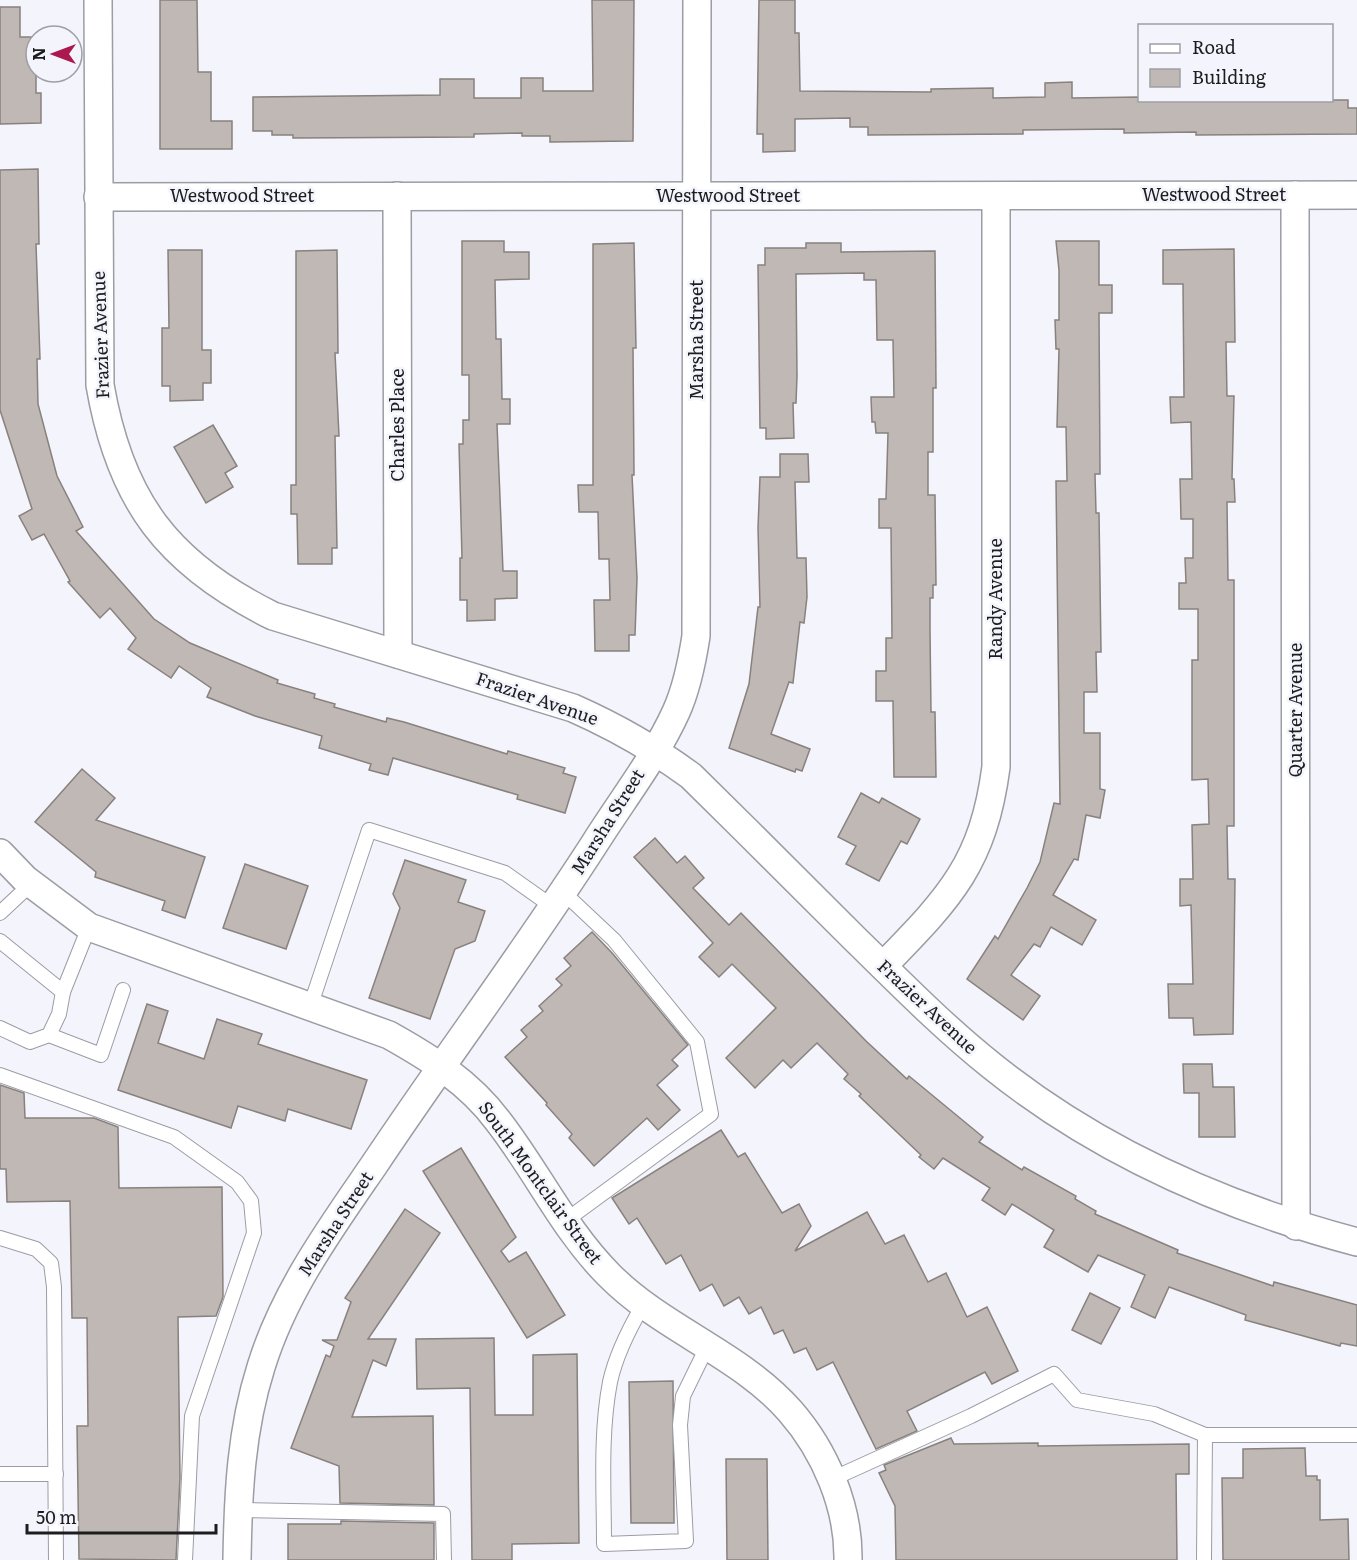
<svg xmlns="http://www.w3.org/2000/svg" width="1357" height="1560" viewBox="0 0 1357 1560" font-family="Literata,serif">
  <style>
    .building { fill: #bfb8b4; stroke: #88817d; stroke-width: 1.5 }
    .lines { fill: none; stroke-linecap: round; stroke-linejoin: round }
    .lane-casing { stroke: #9c9da4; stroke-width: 16 }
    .street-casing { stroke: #9c9da4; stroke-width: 30 }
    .lane { stroke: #fff; stroke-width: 14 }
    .street { stroke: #fff; stroke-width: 27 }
    .labels { text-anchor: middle; stroke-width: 5; stroke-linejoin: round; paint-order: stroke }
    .street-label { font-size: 18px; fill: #1d1d20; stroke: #f4f4fc }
  </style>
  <rect width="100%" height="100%" fill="#f4f4fc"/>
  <g class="building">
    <path d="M160 0H197L198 72H211V121H232V149H160Z"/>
    <path d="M592 0H634L633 141 550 142V136H522V133L474 134V137L293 138V135H272V131H253V97L440 95V79H474V98H521V78H543V91H593Z"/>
    <path d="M759 0H795V33H799L800 91 931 92V89L993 88V98L1045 97V83L1072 82V98L1140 97V100H1348V108H1357V134L1196 135V132L1124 133V129L1023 130V134L868 135V127H850V118L795 119V151L763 152V134H757Z"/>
    <path d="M0 7H20V37H36V93H41V123L0 124Z"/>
    <path d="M38 169 39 244H36L40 359H37L38 404 57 476 83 527 76 531 154 619 190 643 278 680 277 683 315 694 314 698 335 704 334 707 386 722 387 718 404 722 507 754 508 751 565 768 563 773 576 777 565 813 517 799 518 795 393 758 388 775 369 770 371 764 319 748 322 736 255 716 207 697 211 688 179 666 171 678 128 649 136 638 110 608 100 618 68 582 70 581 44 534 32 540 19 516 32 509 0 410V170Z"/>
    <path d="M462 241H504V252H529V279L495 280 496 339H501L502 399H510V424H497L503 571H517V598L495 599V620L467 621V600H460V558H462L459 444H463V420H469V375H462Z"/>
    <path d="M1056 241H1099V285H1112V313H1099L1100 474H1095L1096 513H1099L1101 652H1096L1097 692H1084V733H1100V789L1105 790 1100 818 1086 815 1078 860 1074 859 1053 895 1096 920 1082 945 1051 927 1040 947 1034 944 1011 975 1040 996 1023 1020 967 979 995 936 998 939 1027 888 1040 862 1054 803 1060 804 1056 481H1067L1066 427H1057L1059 349H1056L1055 320H1059V270Z"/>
    <path d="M634 243 636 348H633L634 475H632L637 578 635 635H629V651H595L594 600H610L609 559H599L598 512H579L578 485H593V244Z"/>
    <path d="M806 243H841V252L935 251 936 388H933V452H928V495H935L936 585H933V598H930V630L931 712H935L936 777H894L893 701H876V671H886V638H892L891 528H879V499H886L888 433H876L875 422H872L871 397H894L893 340H877L876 280H864V273L796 274 797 376 796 403H793L794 438 766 439V428H760L758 265H765V248H806Z"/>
    <path d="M1234 249 1235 342H1226L1227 396H1234L1232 479H1234L1235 502H1227L1228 580H1234V826H1227L1228 879H1235L1233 1034 1194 1035 1193 1018H1169L1168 984H1193L1191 905 1180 906V879H1193L1192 825 1209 824 1208 779 1192 780V660H1198V609H1179V583H1186L1185 558H1193V519H1181L1180 479H1192L1191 422 1171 423 1170 397H1184L1183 284H1163V250Z"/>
    <path d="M168 250H202V350H211V383H203V400L170 401V386H162V328H169Z"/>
    <path d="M337 250 338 353H335L339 436H335L337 548H332V564H298L297 514H291V485H296V251Z"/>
    <path d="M213 425 237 466 225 473 233 487 206 503 174 447Z"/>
    <path d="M780 454H808L809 482H795L797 558H806L807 597 804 623 800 622 793 683 789 682 771 734 810 749 802 771 796 769 795 772 729 748 749 684 758 607H760L758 528 760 477H780Z"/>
    <path d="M82 769 115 798 96 820 205 857 185 918 162 910 165 901 95 877 96 872 35 822Z"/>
    <path d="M861 793 879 803 882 798 920 819 907 844 901 841 879 881 846 864 856 846 838 837Z"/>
    <path d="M655 838 677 863 685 856 704 878 693 888 729 925 741 913 866 1041 907 1079 909 1076 983 1137 979 1142 1022 1170 1024 1167 1076 1196 1075 1199 1096 1211 1095 1214 1178 1250 1177 1253 1273 1286 1274 1282 1357 1305V1346L1341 1343 1340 1346 1245 1320 1246 1315 1169 1287 1155 1318 1131 1307 1145 1275 1098 1255 1088 1272 1044 1247 1054 1230 1012 1204 1005 1215 982 1200 990 1188 943 1158 934 1169 919 1157 921 1155 859 1096 861 1094 844 1079 848 1074 817 1043 791 1068 783 1060 755 1088 726 1058 776 1008 732 964 719 977 699 957 713 943 634 857Z"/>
    <path d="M405 860 466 880 458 902 485 911 475 941 455 949 430 1019 369 998 400 908 393 894Z"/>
    <path d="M245 864 308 886 286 949 223 928Z"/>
    <path d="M592 932 613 954 688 1045 672 1060 678 1066 657 1085 680 1110 658 1130 647 1118 594 1166 569 1138 572 1134 546 1105 547 1103 505 1057 527 1037 521 1030 543 1011 539 1006 562 985 556 979 571 966 564 958Z"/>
    <path d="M147 1004 168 1011 158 1043 204 1059 217 1019 262 1034 258 1044 367 1080 351 1129 288 1109 285 1121 238 1106 231 1128 118 1090Z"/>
    <path d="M1183 1064H1212L1213 1087H1234L1235 1137H1199V1093H1184Z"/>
    <path d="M0 1085 24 1093 25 1118H94L118 1127 119 1188 222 1187 223 1297 216 1316 178 1317 180 1478 176 1560 79 1559 77 1426H88L87 1318H72L70 1201 7 1202 6 1169H0Z"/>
    <path d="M721 1130 738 1157 745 1153 782 1213 799 1204 811 1226 795 1251 867 1212 885 1244 904 1235 928 1282 946 1273 967 1317 987 1307 1018 1371 992 1384 985 1372 907 1411 917 1431 876 1449 833 1362 817 1370 806 1348 794 1353 783 1330 774 1334 761 1307 749 1314 739 1297 724 1306 712 1284 700 1291 681 1255 666 1264 637 1218 629 1224 612 1198Z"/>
    <path d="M461 1148 516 1237 501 1251 509 1262 526 1252 565 1315 527 1338 423 1171Z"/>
    <path d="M405 1209 440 1233 368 1339H396L386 1366 373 1360 352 1417 433 1416 434 1505 340 1503 339 1466 291 1448 326 1355 330 1357 334 1346 322 1340H337L351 1302 345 1298Z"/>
    <path d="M1090 1293 1120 1308 1101 1344 1072 1330Z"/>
    <path d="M494 1338 495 1415H533V1355L577 1354 579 1543 512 1544V1560H472L470 1388 417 1389 416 1339Z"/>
    <path d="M673 1381 674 1523H631L629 1382Z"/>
    <path d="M951 1438 954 1444 1038 1443V1446L1189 1444V1474H1176L1177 1560H896L895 1506 879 1473 886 1470 884 1465Z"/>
    <path d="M1305 1448 1306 1476H1317V1480H1320V1520L1348 1519 1349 1560H1223L1222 1478H1243V1449Z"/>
    <path d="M726 1459H767L768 1560H727Z"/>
    <path d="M341 1521 434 1523V1560H288V1524H341Z"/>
  </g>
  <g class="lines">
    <g class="lane-casing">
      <g id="lane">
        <path d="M563 892 614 940 697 1042 711 1114 565 1221"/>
        <path d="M0 913 31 884"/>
        <path d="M0 941 63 992 89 927"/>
        <path d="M310 1007 369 830 505 873 553 907"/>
        <path d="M0 1028 30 1042 49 1035 59 1014 63 992"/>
        <path d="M49 1035 101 1055 123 990"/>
        <path d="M0 1075 174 1137 237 1182 251 1201 254 1233 192 1416 185 1560"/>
        <path d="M0 1238 36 1249 51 1263 54 1287 56 1560"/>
        <path d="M643 1305C629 1329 616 1354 610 1382 600 1434 604 1491 604 1544L686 1541 680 1425 683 1396 707 1347"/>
        <path d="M1205 1435H1357"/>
        <path d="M0 1474H56"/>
        <path d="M832 1479 971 1416 1054 1374 1077 1400 1154 1414 1205 1435 1204 1560"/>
        <path d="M237 1510 443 1514 444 1560"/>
      </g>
    </g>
    <g class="street-casing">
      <g id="street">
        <path d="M98 0 100 385C120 501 168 564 273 616L573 708C616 727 653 748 691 776 746 830 801 885 855 939 900 983 943 1027 992 1066 1099 1152 1225 1207 1357 1242"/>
        <path d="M1295 195 1296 1226"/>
        <path d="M397 196 398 654"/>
        <path d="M98 197 1357 195"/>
        <path d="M0 853 25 879 89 927 389 1035C430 1058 469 1082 498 1121 537 1171 564 1230 609 1275 662 1329 740 1354 790 1411 825 1451 849 1507 848 1560"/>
        <path d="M883 966C949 898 983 865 996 767V196"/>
        <path d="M237 1560C238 1494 241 1430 261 1367 284 1292 330 1229 374 1165 446 1057 525 952 595 843 622 800 655 758 676 712 687 688 692 662 696 636L697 0"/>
      </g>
    </g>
    <use href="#lane" class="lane"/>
    <use href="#street" class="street"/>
  </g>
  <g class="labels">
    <g class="street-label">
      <text x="1214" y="201">Westwood Street</text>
      <text x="242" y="202">Westwood Street</text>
      <text x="728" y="202">Westwood Street</text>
      <text transform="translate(101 335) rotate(-92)" y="6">Frazier Avenue</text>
      <text transform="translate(697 340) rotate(-90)" y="6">Marsha Street</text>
      <text transform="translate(398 425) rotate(-90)" y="6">Charles Place</text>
      <text transform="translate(996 599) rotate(-90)" y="6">Randy Avenue</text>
      <text transform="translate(537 699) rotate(19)" y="6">Frazier Avenue</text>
      <text transform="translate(1296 710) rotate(-90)" y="6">Quarter Avenue</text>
      <text transform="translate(608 822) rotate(-58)" y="6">Marsha Street</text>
      <text transform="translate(927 1007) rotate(43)" y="6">Frazier Avenue</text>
      <text transform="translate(540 1183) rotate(54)" y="6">South Montclair Street</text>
      <text transform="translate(336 1224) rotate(-57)" y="6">Marsha Street</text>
    </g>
  </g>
  <rect x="1138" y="24" width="195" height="78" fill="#f4f4fc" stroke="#9e9ea4" stroke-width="1.5"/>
  <rect x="1150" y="44" width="30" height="9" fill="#ffffff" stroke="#9e9ea4" stroke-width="1.5"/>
  <text x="1192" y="54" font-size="18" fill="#1d1d20">Road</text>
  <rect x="1150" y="69" width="30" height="18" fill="#bfb8b4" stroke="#9e9ea4" stroke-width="1.5"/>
  <text x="1192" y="84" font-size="18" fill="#1d1d20">Building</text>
  <g transform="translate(54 54) rotate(270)"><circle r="28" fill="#f4f4fc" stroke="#9e9ea4" stroke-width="1.5"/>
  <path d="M0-4.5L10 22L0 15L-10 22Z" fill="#ab194f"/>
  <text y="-9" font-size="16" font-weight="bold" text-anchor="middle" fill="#1d1d20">N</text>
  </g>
  <path d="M27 1524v9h189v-9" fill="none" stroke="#1d1d20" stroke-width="3"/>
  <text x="36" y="1524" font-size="18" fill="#1d1d20" stroke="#f4f4fc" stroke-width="4.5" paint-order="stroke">50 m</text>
</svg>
